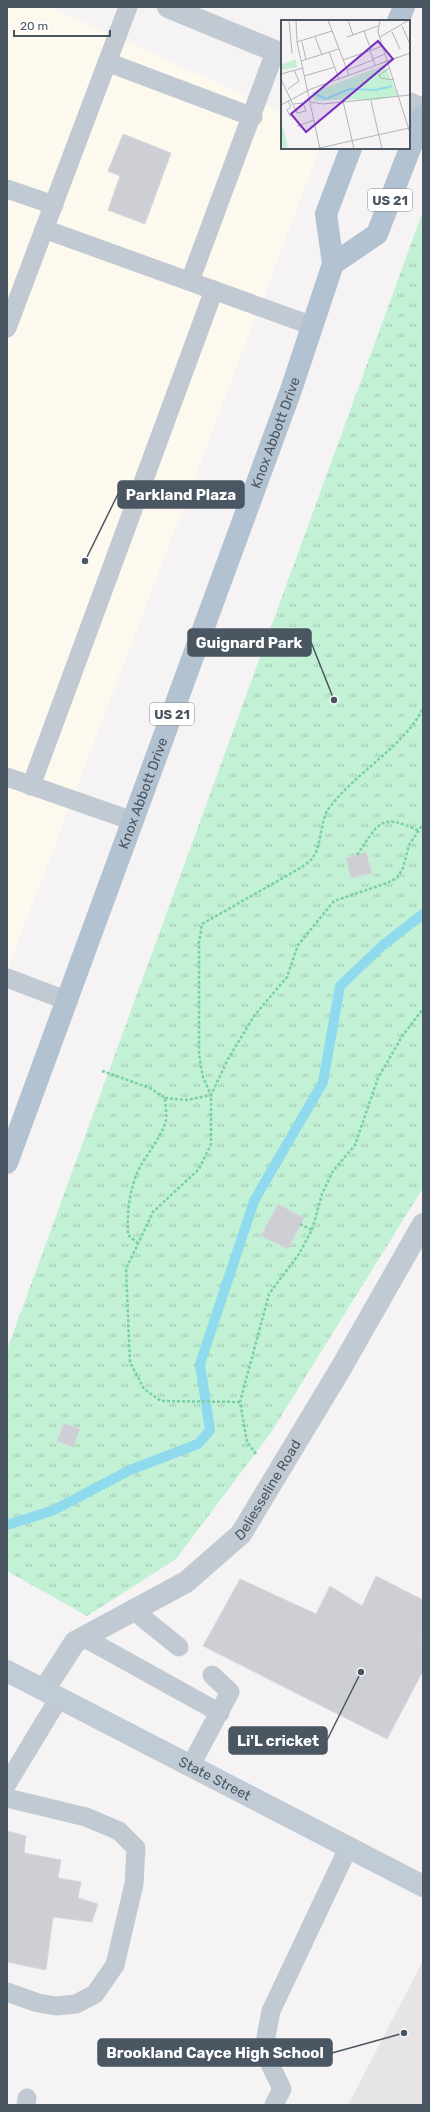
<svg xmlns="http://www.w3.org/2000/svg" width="430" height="2112" viewBox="0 0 430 2112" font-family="Rubik,sans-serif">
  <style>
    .commercial { fill: #fdf9ef }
    .education { fill: #e6e4e5 }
    .park { fill: url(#park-tufts) }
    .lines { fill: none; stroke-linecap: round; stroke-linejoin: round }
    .stream { stroke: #90daee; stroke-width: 10 }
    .building { fill: #cdcfd5; stroke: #d7d9de }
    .path { stroke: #7ad0a6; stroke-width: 2.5; stroke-dasharray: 3 2; stroke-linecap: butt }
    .service { stroke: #c1cad2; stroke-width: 19 }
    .minor { stroke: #c1cad2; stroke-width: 22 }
    .tertiary { stroke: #c1cad2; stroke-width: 22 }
    .secondary { stroke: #c1cbd6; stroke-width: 22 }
    .primary { stroke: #b3c2d1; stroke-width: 22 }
    .labels { text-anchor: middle; stroke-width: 3; stroke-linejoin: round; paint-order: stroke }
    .shield { fill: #fff; stroke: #808990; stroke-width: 1 }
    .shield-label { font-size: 13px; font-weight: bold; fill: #4a5661 }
    .street-label { font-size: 14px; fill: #4a5661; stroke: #fff }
    .inset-river { fill: none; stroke: #90daee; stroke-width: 2 }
    .inset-road { fill: none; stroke: #b1b4b9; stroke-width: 1 }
    .view { fill: #7b2cbf; fill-opacity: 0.15; stroke: #7b2cbf; stroke-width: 2 }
    .inset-edge { fill: none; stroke: #4a5661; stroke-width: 2 }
    .leader { fill: none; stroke: #4a5661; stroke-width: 1.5 }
    .callout-dot { fill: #4a5661; stroke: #fff; stroke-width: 1.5 }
    .callout { fill: #4a5661; stroke: #4a5661; stroke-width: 1.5 }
    .callout-label { font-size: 15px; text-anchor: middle; font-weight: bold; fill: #fff }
  </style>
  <defs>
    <pattern id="park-tufts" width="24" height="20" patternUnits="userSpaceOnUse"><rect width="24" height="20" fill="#c3f1d5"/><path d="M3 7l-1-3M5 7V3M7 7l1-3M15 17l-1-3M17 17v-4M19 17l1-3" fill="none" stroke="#a0c6b0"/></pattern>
  </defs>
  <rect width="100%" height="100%" fill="#f5f3f3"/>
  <path class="commercial" d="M7 7H50L282 112V148H320L7 971Z"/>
  <path class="education" d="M423 1961V2105H348Z"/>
  <path class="park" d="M423 211V1188L270 1434 176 1559 87 1616 7 1571V1350Z"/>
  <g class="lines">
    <path class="stream" d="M7 1525 54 1510 130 1470 198 1444 210 1430 200 1364 254 1201 323 1082 340 986 383 945 423 914"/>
  </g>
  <g class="building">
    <path d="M123 134 171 153 145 224 108 210 120 176 108 171Z"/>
    <path d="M366 852 372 873 351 878 346 858Z"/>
    <path d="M278 1204 304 1218 288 1249 261 1236Z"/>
    <path d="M64 1423 80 1429 73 1447 57 1441Z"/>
    <path d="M376 1576 423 1600V1636L421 1640 423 1641V1671L387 1739 203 1646 240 1579 316 1614 330 1586 362 1606Z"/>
    <path d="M7 1831 26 1836 24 1853 61 1860 58 1878 81 1882 78 1898 98 1904 92 1922 53 1917 46 1970 7 1962Z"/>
  </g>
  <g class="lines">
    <g class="path">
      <path d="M357 855C379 823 380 812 419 831"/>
      <path d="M102 1071 150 1088 165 1098C165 1105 167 1113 166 1120 161 1139 146 1154 138 1171 129 1192 127 1212 128 1235L138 1243"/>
      <path d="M165 1098 187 1100 211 1095 203 1077 199 1055V943L202 924 302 867C306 864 311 861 313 857 322 845 320 820 329 808 356 772 401 749 423 709"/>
      <path d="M300 1224 312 1230"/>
      <path d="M240 1402 161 1401 144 1389 130 1362 126 1269 153 1212 199 1169 211 1144V1095L228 1059 254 1016 287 977 298 945 334 901 387 883 397 878 403 868 409 845 423 824"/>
      <path d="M256 1454 247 1442 240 1402 269 1294 299 1254 312 1230 322 1194 333 1171 355 1145 378 1078 403 1035 423 1009"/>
    </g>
    <g class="service">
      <path d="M107 62 253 117"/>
      <path d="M7 189 54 205"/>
      <path d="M44 229 313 326"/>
      <path d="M190 281 275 52"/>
      <path d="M7 328 128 7"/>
      <path d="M7 777 133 821"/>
      <path d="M31 786 214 290"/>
      <path d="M7 978 68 1001"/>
      <path d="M133 1610 179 1647"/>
      <path d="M83 1637 220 1713"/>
      <path d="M191 1765 230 1692 212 1675"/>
      <path d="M7 1784 59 1698"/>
      <path d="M7 1798 86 1817 119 1831 136 1848 134 1884 115 1965 95 1994 76 2004 56 2006 38 2003 7 1992"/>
      <path d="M26 2105 27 2098"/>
      <path d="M274 2105 282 2089 269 2062 266 2037 271 2011 349 1846"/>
    </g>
    <path class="minor" id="s1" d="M44 1690 75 1642 186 1582 241 1534 341 1368 423 1224"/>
    <g class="tertiary">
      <path d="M168 7 282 54"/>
      <path d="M409 103 423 109"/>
    </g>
    <path class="secondary" id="s2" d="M7 1671 423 1886"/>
    <g class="primary">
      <path d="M398 21 404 7"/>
      <path d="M333 264 377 234 423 115"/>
      <path id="s3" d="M7 1163 291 390 333 264 326 214 351 148"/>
    </g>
  </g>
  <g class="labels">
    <g class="shield">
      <rect x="368" y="189" width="44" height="22" rx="3"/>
      <rect x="150" y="703" width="44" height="22" rx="3"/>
    </g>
    <g class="shield-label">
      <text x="390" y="205">US 21</text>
      <text x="172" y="719">US 21</text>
    </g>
    <g class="street-label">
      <text dy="5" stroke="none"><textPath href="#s3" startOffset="778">Knox Abbott Drive</textPath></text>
      <text dy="5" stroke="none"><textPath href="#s3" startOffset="394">Knox Abbott Drive</textPath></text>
      <text dy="5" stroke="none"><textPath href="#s1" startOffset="308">Deliesseline Road</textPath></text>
      <text dy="5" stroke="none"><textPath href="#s2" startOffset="234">State Street</textPath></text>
    </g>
  </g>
  <g transform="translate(281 20)">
    <rect width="129" height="129" fill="#f5f3f3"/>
    <path d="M0 100 7 127 1 129H0Z" fill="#c3f1d5"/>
    <path d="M15 39 16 47 0 50V45Z" fill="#c3f1d5"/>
    <path d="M104 45 117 76 90 81 76 79 33 81 32 74 35 71Z" fill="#c3f1d5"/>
    <path class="inset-river" d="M32 73 45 79 68 69 95 70 111 66"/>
    <path class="inset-road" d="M8 0 11 33M15 0 16 22 39 129M47 0 68 55M67 0 72 15M99 0 97 12 129 113M121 6 129 24M83 11 90 30M111 12 119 29M34 17 41 35M66 17 97 6M99 17 128 0M16 22 51 11M21 22 25 40M89 31 94 45M48 32 58 59M92 39 104 34M62 40 102 26M20 41 58 29M98 44 117 37M109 48 98 55 99 58 113 60M66 50 92 40M0 54 22 48M23 56 54 47M0 59 16 93 25 91 22 83 13 84M7 69 18 61 13 50M7 81 10 87 6 90 9 96 11 95M62 81 73 129M90 81 101 129M29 82 42 84 129 75M0 85 30 69 129 33M16 106 33 100M34 129 128 108"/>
    <path class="view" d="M97 21 112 39 25 112 10 94Z"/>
    <rect width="129" height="129" class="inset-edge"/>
  </g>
  <path class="leader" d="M85 561L118 494M334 700L311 642M361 1672L327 1740M404 2033L332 2053"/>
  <g class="callout-dot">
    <circle cx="85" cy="561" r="4"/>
    <circle cx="334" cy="700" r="4"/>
    <circle cx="361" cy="1672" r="4"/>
    <circle cx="404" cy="2033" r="4"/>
  </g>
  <g class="callout">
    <rect x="118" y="481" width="126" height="27" rx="4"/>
    <rect x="188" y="629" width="123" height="27" rx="4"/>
    <rect x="229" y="1727" width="98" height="27" rx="4"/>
    <rect x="98" y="2039" width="234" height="27" rx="4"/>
  </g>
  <g class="callout-label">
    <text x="181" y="500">Parkland Plaza</text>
    <text x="249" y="648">Guignard Park</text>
    <text x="278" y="1746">Li'L cricket</text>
    <text x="215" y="2058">Brookland Cayce High School</text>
  </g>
  <rect width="430" height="2112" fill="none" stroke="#4a5661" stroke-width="16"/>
  <path d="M14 30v6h96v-6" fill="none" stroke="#4a5661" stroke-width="2"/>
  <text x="20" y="30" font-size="12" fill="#4a5661" stroke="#ffffff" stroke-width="3" paint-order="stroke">20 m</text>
</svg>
